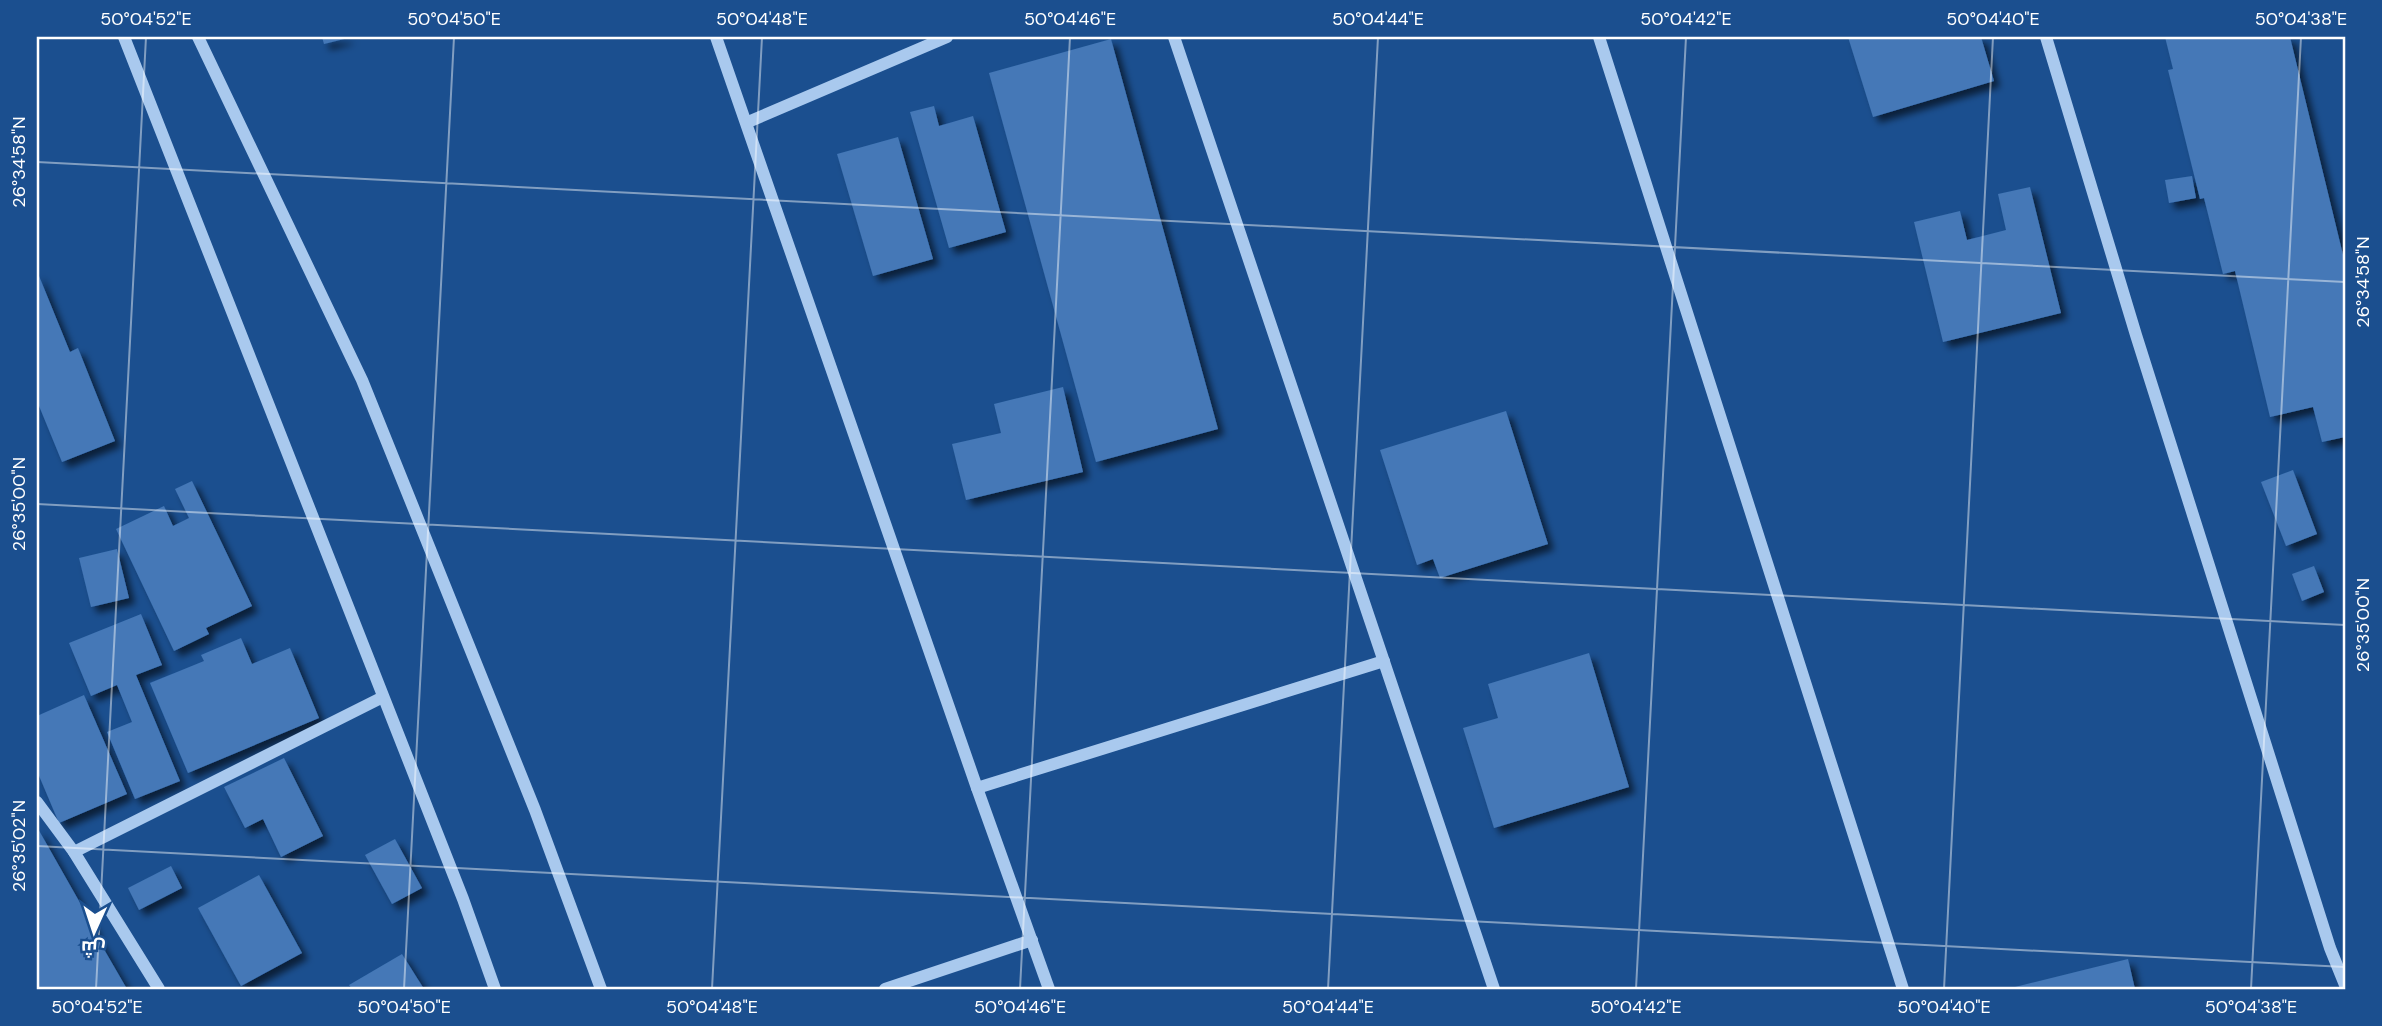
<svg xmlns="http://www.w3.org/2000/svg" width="2382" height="1026" viewBox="0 0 2382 1026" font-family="'DM Sans',Cairo,sans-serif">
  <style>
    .building { fill: #4478b7; filter: url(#shadow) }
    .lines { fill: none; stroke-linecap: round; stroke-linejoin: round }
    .minor { stroke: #a9c9ee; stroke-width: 12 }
    .ticks { fill: none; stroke: #fff; stroke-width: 2; stroke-opacity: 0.45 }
    .neatline { fill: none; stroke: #fff; stroke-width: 2.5 }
    .ticks-label { font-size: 18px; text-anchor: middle; fill: #fff }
  </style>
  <defs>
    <filter id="shadow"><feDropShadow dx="6" dy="6" stdDeviation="3.5" flood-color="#0009"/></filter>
  </defs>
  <rect width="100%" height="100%" fill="#1b4f8f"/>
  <g class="building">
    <path d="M322 37H347L348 38 324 44Z"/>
    <path d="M1848 37H1981L1994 81 1873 117Z"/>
    <path d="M2165 37H2290L2345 263V437L2322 442 2313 407 2270 417 2235 271 2223 274 2204 198 2200 199 2168 70 2173 69Z"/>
    <path d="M1111 39 1218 429 1096 462 989 73Z"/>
    <path d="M934 106 939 126 973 116 1006 232 949 248 910 112Z"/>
    <path d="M898 137 933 259 873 276 837 154Z"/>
    <path d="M2192 176 2196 198 2169 203 2165 180Z"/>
    <path d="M2030 187 2061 313 1943 342 1914 222 1960 211 1967 240 2006 230 1998 194Z"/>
    <path d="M37 271 70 352 78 348 115 441 62 462 37 401Z"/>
    <path d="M1063 387 1083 472 966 500 952 444 1001 433 994 404Z"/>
    <path d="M1506 411 1548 544 1440 578 1433 559 1417 565 1380 450Z"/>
    <path d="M2293 470 2317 534 2286 546 2261 482Z"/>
    <path d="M192 481 252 606 206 628 209 634 174 651 116 529 164 506 173 526 189 518 175 489Z"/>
    <path d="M117 549 129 598 91 607 79 558Z"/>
    <path d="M2314 566 2324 592 2302 601 2292 574Z"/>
    <path d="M141 614 162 665 136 675 180 781 135 799 107 732 132 722 117 685 91 696 69 643Z"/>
    <path d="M241 638 252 664 290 648 319 718 188 773 150 683 204 661 201 655Z"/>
    <path d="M1589 653 1629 787 1494 828 1463 728 1498 718 1488 684Z"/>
    <path d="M84 695 127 794 59 823 37 771V716Z"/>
    <path d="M284 758 323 836 281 857 263 819 245 828 224 787Z"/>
    <path d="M37 827 96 931 94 932 127 989H37Z"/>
    <path d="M395 839 422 888 392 904 365 855Z"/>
    <path d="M171 866 182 888 139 910 128 888Z"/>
    <path d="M259 875 302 953 241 986 198 908Z"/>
    <path d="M402 954 424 989H352L349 985Z"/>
    <path d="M2128 959 2135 989H2011V988Z"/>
  </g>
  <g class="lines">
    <g class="minor">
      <path d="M124 37 463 899 495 989"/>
      <path d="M198 37 362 380 535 810 601 989"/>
      <path d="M716 37 977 788 1049 989"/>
      <path d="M1174 37 1494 989"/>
      <path d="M1599 37 1903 989"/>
      <path d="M2046 37 2136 335 2330 948 2345 985"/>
      <path d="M748 122 947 37"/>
      <path d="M977 788 1384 661"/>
      <path d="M37 802 74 852 159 989"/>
      <path d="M74 852 383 697"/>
      <path d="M885 989 1032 940"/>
    </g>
  </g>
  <path class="ticks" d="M37 162 2345 282M37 504 2345 625M37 846 2345 967M96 989 146 37M404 989 454 37M712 989 762 37M1020 989 1070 37M1328 989 1378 37M1636 989 1686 37M1944 989 1993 37M2251 989 2301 37"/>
  <rect width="2382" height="1026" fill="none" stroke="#1b4f8f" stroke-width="77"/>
  <g transform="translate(94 932) rotate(183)" stroke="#1b4f8f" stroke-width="5" paint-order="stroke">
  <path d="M0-5L12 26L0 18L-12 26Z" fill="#ffffff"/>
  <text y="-10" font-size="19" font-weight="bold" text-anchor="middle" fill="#ffffff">ش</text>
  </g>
  <rect x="38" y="38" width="2306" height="950" class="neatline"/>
  <g class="ticks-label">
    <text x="146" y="25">50°04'52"E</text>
    <text x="454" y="25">50°04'50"E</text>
    <text x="762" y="25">50°04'48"E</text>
    <text x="1070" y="25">50°04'46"E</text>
    <text x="1378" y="25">50°04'44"E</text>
    <text x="1686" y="25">50°04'42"E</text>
    <text x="1993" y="25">50°04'40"E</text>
    <text x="2301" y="25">50°04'38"E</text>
    <text transform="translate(19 162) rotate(-90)" y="6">26°34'58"N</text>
    <text transform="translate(2363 282) rotate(-90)" y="6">26°34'58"N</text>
    <text transform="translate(19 504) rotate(-90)" y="6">26°35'00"N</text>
    <text transform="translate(2363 625) rotate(-90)" y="6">26°35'00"N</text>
    <text transform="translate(19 846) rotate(-90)" y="6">26°35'02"N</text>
    <text x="97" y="1013">50°04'52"E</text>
    <text x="404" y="1013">50°04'50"E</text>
    <text x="712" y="1013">50°04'48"E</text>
    <text x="1020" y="1013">50°04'46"E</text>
    <text x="1328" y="1013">50°04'44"E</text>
    <text x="1636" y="1013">50°04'42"E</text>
    <text x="1944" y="1013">50°04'40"E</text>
    <text x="2251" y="1013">50°04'38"E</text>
  </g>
</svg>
